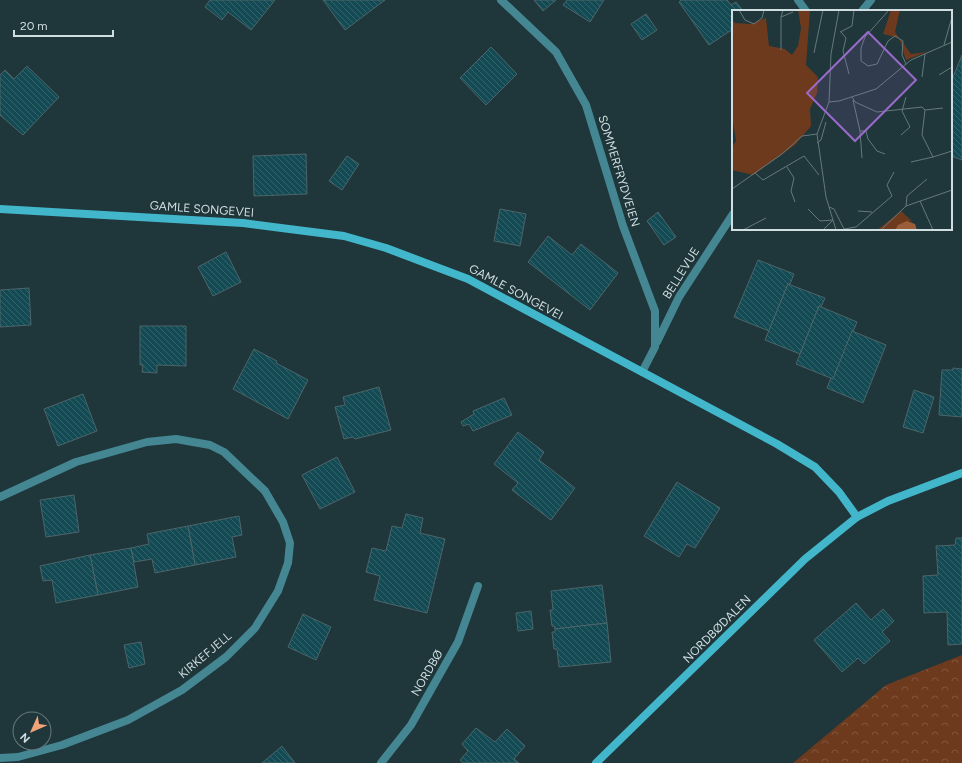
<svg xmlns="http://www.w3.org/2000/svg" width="962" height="763" viewBox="0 0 962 763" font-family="Figtree,sans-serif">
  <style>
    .forest { fill: url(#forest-crowns) }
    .building { fill: url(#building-back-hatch); stroke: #4d656a }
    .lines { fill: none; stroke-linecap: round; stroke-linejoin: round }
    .street { stroke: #448793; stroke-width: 8 }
    .secondary { stroke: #42b7cb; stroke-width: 8 }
    .labels { text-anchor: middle; stroke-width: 3; stroke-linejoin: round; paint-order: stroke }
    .street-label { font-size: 12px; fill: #d0dee1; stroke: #1f363a }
    .inset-road { fill: none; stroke: #66797d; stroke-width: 1 }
    .view { fill: #996acb; fill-opacity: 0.15; stroke: #996acb; stroke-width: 2 }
    .inset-edge { fill: none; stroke: #d0dee1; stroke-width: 2 }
  </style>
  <defs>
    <pattern id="forest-crowns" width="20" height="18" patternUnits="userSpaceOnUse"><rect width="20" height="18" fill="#6d3a1d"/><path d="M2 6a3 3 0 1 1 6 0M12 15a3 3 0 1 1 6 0" fill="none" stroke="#81563e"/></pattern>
    <pattern id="building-back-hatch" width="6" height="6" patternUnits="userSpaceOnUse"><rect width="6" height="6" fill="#134a53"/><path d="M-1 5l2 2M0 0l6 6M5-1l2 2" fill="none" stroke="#34646b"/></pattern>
  </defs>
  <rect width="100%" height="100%" fill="#1f363a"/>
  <path class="forest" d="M962 655V763H793L886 685Z"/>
  <g class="building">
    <path d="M210 0H275L251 30 228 12 222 20 205 7Z"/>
    <path d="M323 0H385L345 30Z"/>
    <path d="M534 0H556L543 11Z"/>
    <path d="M567 0H604L590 22 563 5Z"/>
    <path d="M681 0H727L731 5 736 2 743 11H733V29L709 45 679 2Z"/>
    <path d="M646 14 657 30 642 40 631 24Z"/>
    <path d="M491 47 517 74 486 105 460 78Z"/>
    <path d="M962 55V160L951 156V82Z"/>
    <path d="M27 66 59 97 23 135 0 115V75L5 70 14 79Z"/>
    <path d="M306 154 307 194 254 196 253 156Z"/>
    <path d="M347 156 359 164 342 190 329 181Z"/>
    <path d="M500 209 526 214 520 246 494 241Z"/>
    <path d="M658 212 676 237 664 245 647 221Z"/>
    <path d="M548 236 572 255 581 244 618 273 590 310 528 262Z"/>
    <path d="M226 252 241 282 213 296 198 267Z"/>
    <path d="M758 260 794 274 790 284H788L769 331 734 317Z"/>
    <path d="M788 284 825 298 821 307 819 306 800 354 765 340Z"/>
    <path d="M29 288 31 325 0 327V290Z"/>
    <path d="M819 306 857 322 833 379 796 364Z"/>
    <path d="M140 326H186V366L157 365V373L142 372 143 365H140Z"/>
    <path d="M852 331 886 345 863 403 827 388 831 378 833 379Z"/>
    <path d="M254 349 277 361 276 363 308 380 288 419 233 389Z"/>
    <path d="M953 368 962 369V417L939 415 942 370H953Z"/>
    <path d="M379 387 391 430 355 439 353 437 344 439 335 407 345 405 343 397Z"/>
    <path d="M914 390 934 397 923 433 903 427Z"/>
    <path d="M83 394 97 431 58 446 44 409Z"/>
    <path d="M504 398 512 415 473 431 469 424 463 426 461 422 474 414 473 411Z"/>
    <path d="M518 432 544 452 539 460 575 488 551 520 512 490 518 483 494 464Z"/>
    <path d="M337 457 355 492 320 509 302 475Z"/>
    <path d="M677 482 720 508 695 548 687 544 679 557 644 536Z"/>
    <path d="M74 495 79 532 46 537 40 500Z"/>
    <path d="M406 514 423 518 420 533 445 539 427 613 374 600 380 576 366 572 372 548 386 551 392 526 402 528Z"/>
    <path d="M239 516 242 535 232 537 236 557 195 565 188 526Z"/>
    <path d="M188 526 195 565 155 573 152 559 134 562 131 548 149 544 147 534Z"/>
    <path d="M956 538H962V644L948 645 947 612 924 613 923 576 938 575 936 546 955 545Z"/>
    <path d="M131 548 138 587 98 595 90 555Z"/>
    <path d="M90 555 98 595 56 603 52 580 43 581 40 566Z"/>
    <path d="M602 585 607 623 555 629 554 626H552L550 610H553L551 591Z"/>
    <path d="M856 603 871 620 883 609 894 621 882 632 890 641 864 664 858 658 842 672 814 640Z"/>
    <path d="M531 611 533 629 518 631 516 613Z"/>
    <path d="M303 614 331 627 316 660 288 647Z"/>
    <path d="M607 623 611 662 559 667 557 649H554L552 632H555V629Z"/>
    <path d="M141 642 145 664 129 668 124 645Z"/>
    <path d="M476 728 495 742 507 729 525 746 514 759 519 763H463L460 760 468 751 462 744Z"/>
    <path d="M282 746 295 763H262Z"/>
  </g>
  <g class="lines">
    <g class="street">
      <path d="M501 0 556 52 586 105 623 226 655 311V347L642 372"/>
      <path d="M798 0 806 11"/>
      <path d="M862 11 871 0"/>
      <path d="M657 342 679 297 733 214"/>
      <path d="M0 497 76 462 147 442 176 439 210 445 224 452 265 491 283 522 290 543 288 563 278 591 255 628 226 657 182 690 128 720 62 745 18 757 0 758"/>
      <path d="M381 763 411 725 458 642 478 586"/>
    </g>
    <g class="secondary">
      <path d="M0 209 243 223 344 236 386 248 468 279 777 444 815 467 839 492 857 517 888 501 962 473"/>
      <path d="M596 763 805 559 857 517"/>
    </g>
  </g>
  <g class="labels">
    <g class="street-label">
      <text transform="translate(619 171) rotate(73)" y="4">SOMMERFRYDVEIEN</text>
      <text transform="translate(202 209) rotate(4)" y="4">GAMLE SONGEVEI</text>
      <text transform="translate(681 273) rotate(-58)" y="4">BELLEVUE</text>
      <text transform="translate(516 292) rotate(28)" y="4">GAMLE SONGEVEI</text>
      <text transform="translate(717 629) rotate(-45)" y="4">NORDBØDALEN</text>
      <text transform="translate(205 655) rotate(-40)" y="4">KIRKEFJELL</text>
      <text transform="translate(427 673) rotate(-60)" y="4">NORDBØ</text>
    </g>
  </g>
  <g transform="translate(732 10)">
    <rect width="220" height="220" fill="#1f363a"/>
    <path d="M66 0H78L74 55 86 67 85 83 78 99 79 116 63 135 21 165 0 160V137L4 131 0 106V8L3 13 18 14 34 8 37 36 53 39 60 45 66 36 69 18ZM159 0H168L163 22 179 44 195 42 174 50 167 28 151 24ZM169 201 181 212 178 211 163 220H145Z" fill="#6d3a1d"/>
    <path d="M29 61 34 63 35 72 17 96 6 86Z" fill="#6d3a1d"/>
    <path d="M175 211 183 214 185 220H163L166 215Z" fill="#9c5d3b"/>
    <path class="inset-road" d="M7 0 13 10 22 14 30 8 32 0M157 0 133 27 129 38V51L136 56 145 54 156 31 163 26 171 31 170 45 174 54M49 7 61 2M108 22 120 16 122 0M109 22 114 28 111 41 117 64M212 35 220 7M49 40V7L51 0M82 43 91 0M207 65 220 57M190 67 193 44M120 87 123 92 145 102 190 97 193 100 190 125 201 147 220 141M121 90 128 121 130 148M97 92 99 44 107 0M193 100 211 98M128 121H134L136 129 145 141 153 144M85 124 94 187 104 220M169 125 178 117 170 101 174 87M85 133 89 130 94 112M179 152 201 147M55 157 62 168 59 181 63 192M23 163 31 170 72 146 87 165M0 179 50 144 70 126 85 124 97 92 107 91 144 79 179 50 220 32M188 191 201 220M174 196 175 186 195 169M97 197 102 199 112 219 124 217 160 186 155 175 162 162M76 199 88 211 101 210M126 201 140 202M11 220 34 208M91 220 101 210M149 220 174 196 220 180"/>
    <path class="view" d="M136 22 184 70 123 131 75 83Z"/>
    <rect width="220" height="220" class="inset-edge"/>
  </g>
  <g transform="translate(32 731) rotate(225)"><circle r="19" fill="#1f363a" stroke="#66797d"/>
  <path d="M0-3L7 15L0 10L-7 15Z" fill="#f0a279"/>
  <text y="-6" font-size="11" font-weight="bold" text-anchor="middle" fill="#d0dee1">N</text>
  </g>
  <path d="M14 30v6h99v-6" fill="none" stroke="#d0dee1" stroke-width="2"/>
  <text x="20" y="30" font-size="12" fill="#d0dee1" stroke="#1f363a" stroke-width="3" paint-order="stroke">20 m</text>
</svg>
